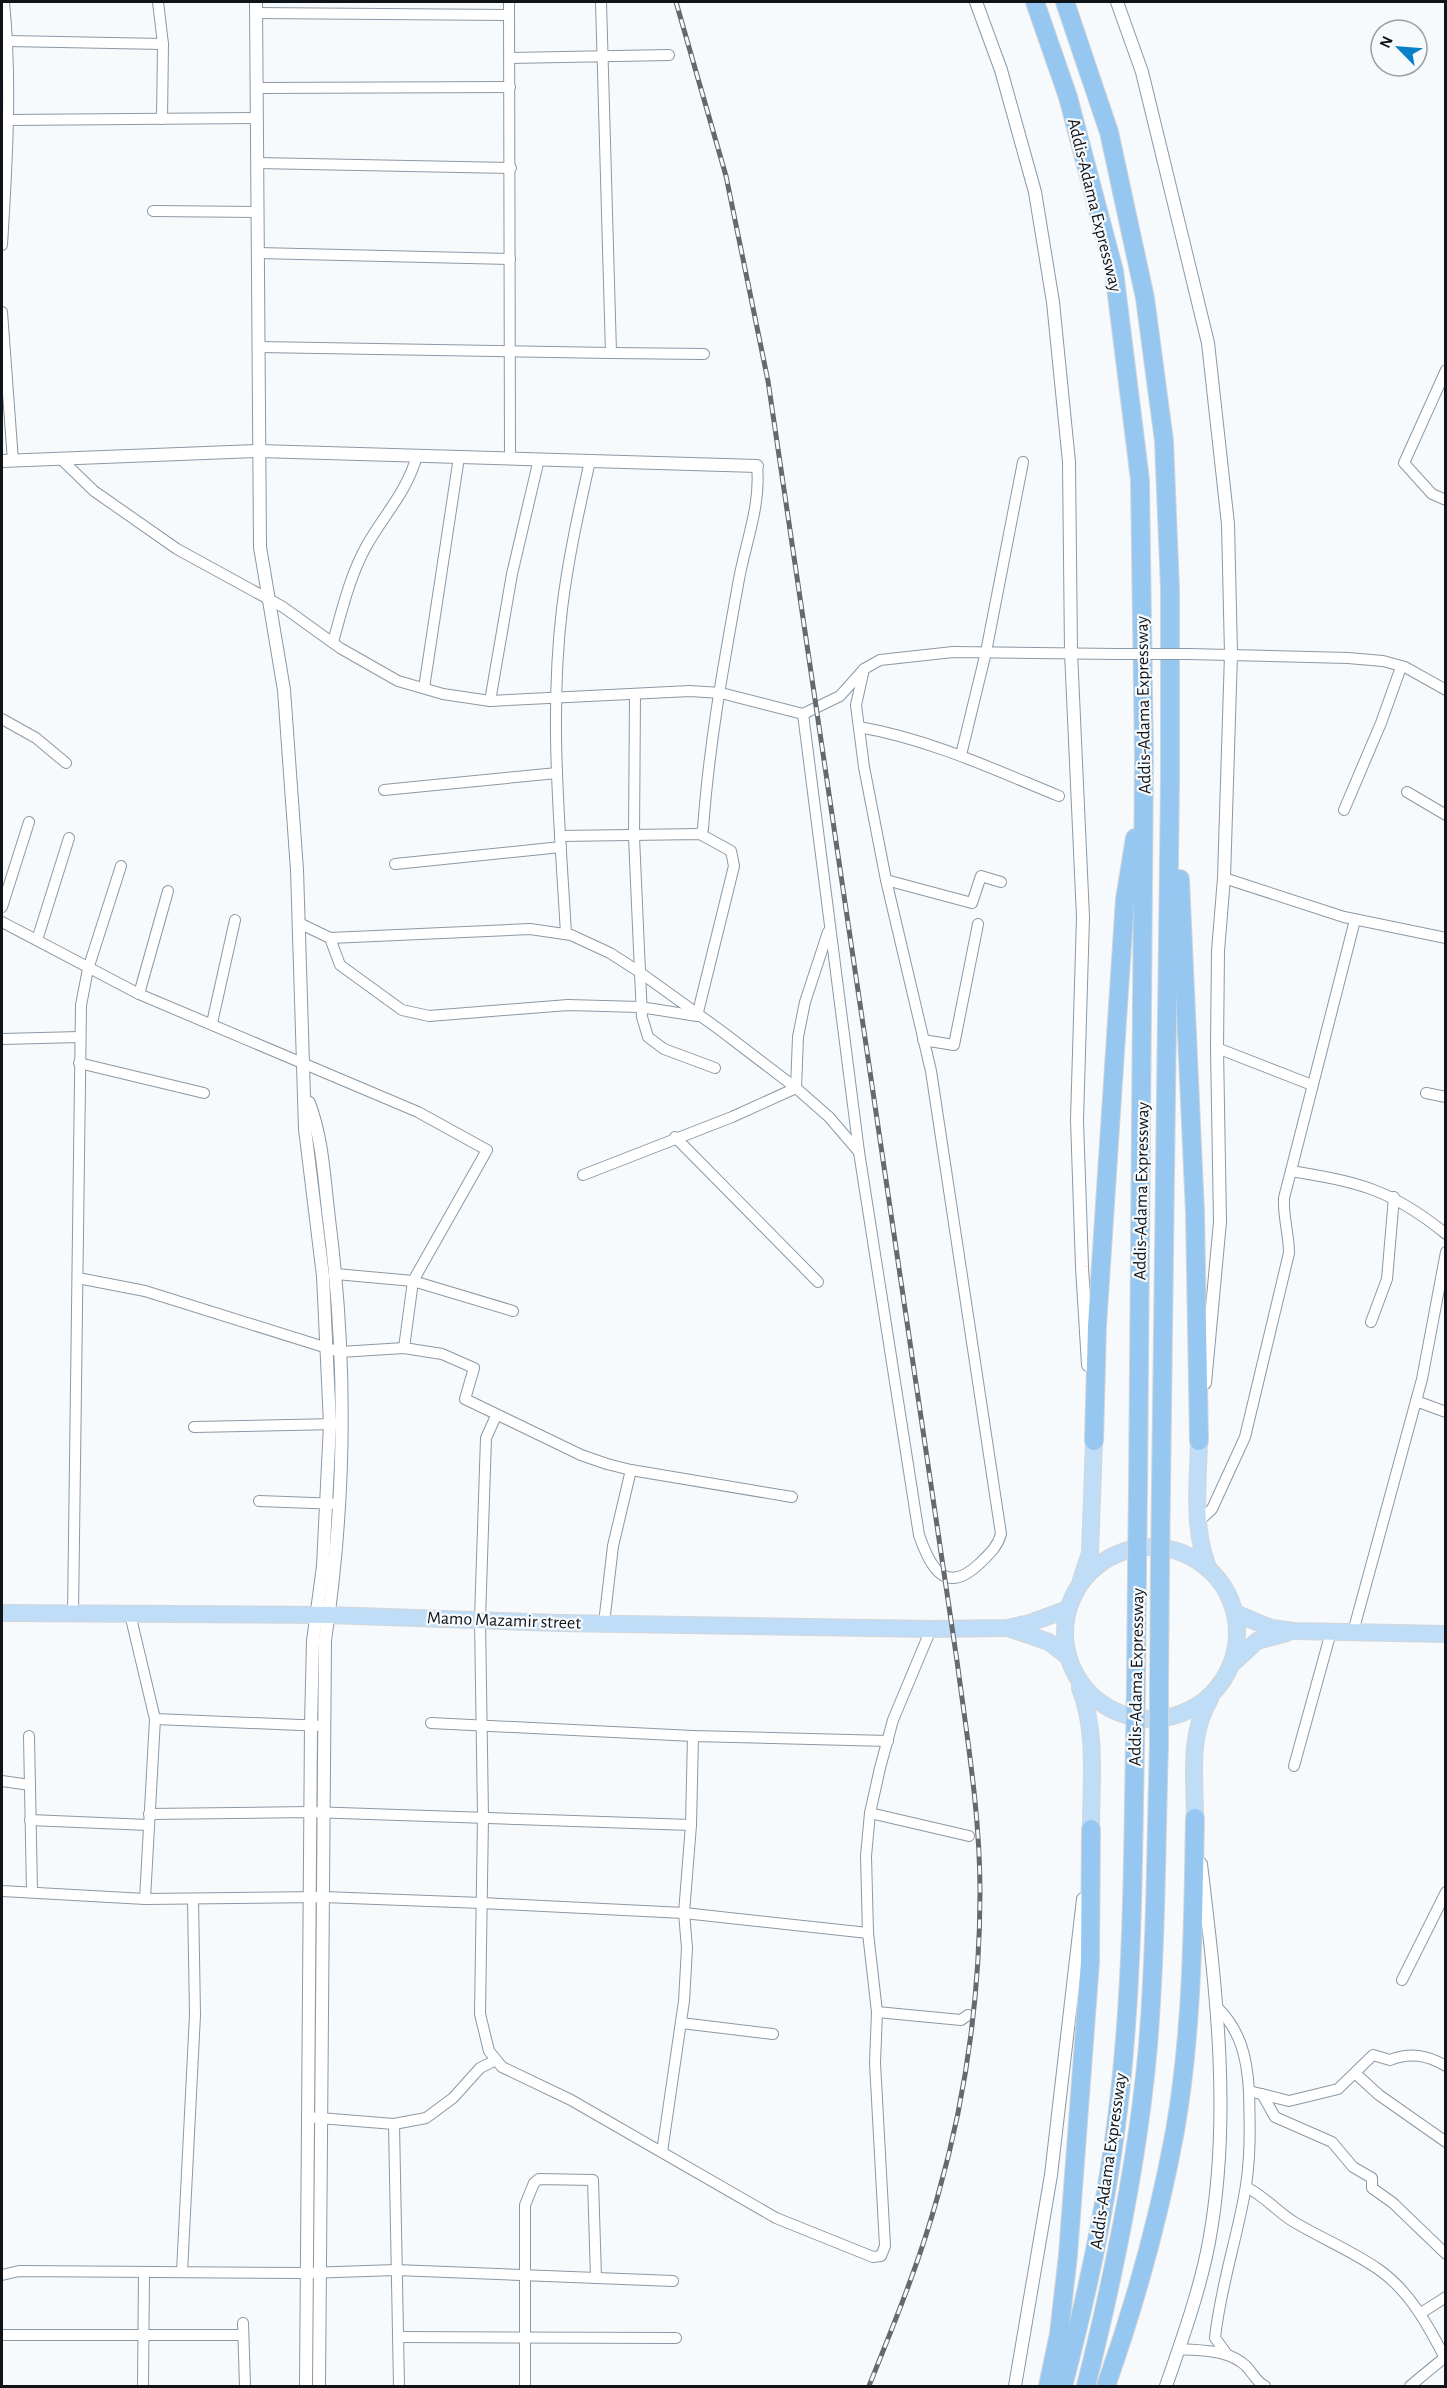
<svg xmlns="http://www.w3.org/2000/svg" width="1447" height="2388" viewBox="0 0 1447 2388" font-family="'Alegreya Sans',sans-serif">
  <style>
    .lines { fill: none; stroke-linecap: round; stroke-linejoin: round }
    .minor-casing { stroke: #8b99a5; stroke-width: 12 }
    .tertiary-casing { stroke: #8b99a5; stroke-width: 14 }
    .primary-casing { stroke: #d4d5d6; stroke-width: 18 }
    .motorway-casing { stroke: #d4d5d6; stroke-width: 20 }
    .minor { stroke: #fff; stroke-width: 10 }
    .tertiary { stroke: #fff; stroke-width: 12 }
    .primary { stroke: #bfddf7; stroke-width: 16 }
    .motorway { stroke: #95c7f1; stroke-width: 18 }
    .rail-casing { stroke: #65696d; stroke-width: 5 }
    .rail { stroke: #f7fafd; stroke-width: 3; stroke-dasharray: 9; stroke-linecap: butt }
    .minor-bridge-casing { stroke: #8b99a5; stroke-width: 12; stroke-linecap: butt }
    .motorway-bridge-casing { stroke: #d4d5d6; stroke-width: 20; stroke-linecap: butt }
    .minor-bridge { stroke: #fff; stroke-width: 10 }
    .motorway-bridge { stroke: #95c7f1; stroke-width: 18 }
    .labels { text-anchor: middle; stroke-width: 4.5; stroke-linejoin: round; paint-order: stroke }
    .street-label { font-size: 18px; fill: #0f1419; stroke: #f7fafd }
  </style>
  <rect width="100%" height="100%" fill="#f7fafd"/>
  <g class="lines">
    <g class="minor-casing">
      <g id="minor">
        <path d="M158 2 163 44 162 119"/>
        <path d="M509 2 510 458"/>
        <path d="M256 13 509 15"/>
        <path d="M8 41 163 44"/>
        <path d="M510 58 669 55"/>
        <path d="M257 88 510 87"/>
        <path d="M7 120 257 118"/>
        <path d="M257 163 511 168"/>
        <path d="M153 211 258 212"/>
        <path d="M2 245C7 164 12 82 4 2"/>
        <path d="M258 253 510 259"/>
        <path d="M2 312 13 461"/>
        <path d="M259 347 611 353 601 2"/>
        <path d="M611 353 704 354"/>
        <path d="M1446 370 1404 463 1432 494 1446 500"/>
        <path d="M61 459 94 491 177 549 283 607 340 648 398 681 443 694 490 701 690 691 721 693 803 714 840 696 864 669 880 660 953 652 1116 654"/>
        <path d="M333 642C342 610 350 575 367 545 386 512 406 493 417 456"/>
        <path d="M1188 654 1348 658 1383 661 1405 667 1446 690"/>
        <path d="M424 688 459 457"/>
        <path d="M635 694 634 837 642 1017 648 1037 664 1049 715 1068"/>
        <path d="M490 701 512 574 539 459"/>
        <path d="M803 714 859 1152 919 1535C930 1567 945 1596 979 1564 989 1554 997 1548 1001 1534L931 1071 886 880 864 767 856 705 864 669"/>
        <path d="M2 719 36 738 66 763"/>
        <path d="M859 727C929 739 993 769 1059 796"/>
        <path d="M961 755 986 652 1023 462"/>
        <path d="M384 790 557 773"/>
        <path d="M1407 792 1446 815"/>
        <path d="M1344 810 1381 723 1401 667"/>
        <path d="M700 834 703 829C709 744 724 662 739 579 746 541 761 505 757 466"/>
        <path d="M395 864 561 847"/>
        <path d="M1224 878 1344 917 1446 938"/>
        <path d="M886 880 972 903 981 876 1001 882"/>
        <path d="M2 907 29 822"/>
        <path d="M2 922 139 994 418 1112 487 1150 413 1281 404 1348"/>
        <path d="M299 923 330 938 530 929 571 935 610 953 638 971 720 1030 796 1088 829 1117 859 1152"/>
        <path d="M566 934C560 827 549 717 562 609 568 559 579 510 590 461"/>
        <path d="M330 938 340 965 402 1010 429 1016 568 1005 640 1007 697 1016 734 866 731 851 700 834 560 836"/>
        <path d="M37 940 69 838"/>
        <path d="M139 994 168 891"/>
        <path d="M212 1023 235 920"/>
        <path d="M2 1039 80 1037"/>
        <path d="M923 1040 954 1045 978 924"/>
        <path d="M1217 1048 1312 1085"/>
        <path d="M79 1063 204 1093"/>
        <path d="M1426 1093 1446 1097"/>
        <path d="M675 1137 818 1282"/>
        <path d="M1291 1171C1358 1182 1391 1189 1446 1234"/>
        <path d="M583 1175 732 1117 796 1088 798 1037 805 1002 828 932"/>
        <path d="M336 1274 413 1281 513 1311"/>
        <path d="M78 1278 145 1291 340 1352 404 1348 442 1354 474 1368 465 1399 581 1455 607 1464 631 1470 792 1497"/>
        <path d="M1371 1322 1387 1279 1394 1197"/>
        <path d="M1416 1401 1446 1412"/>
        <path d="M496 1416 486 1438 480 1619 483 1817 480 2014 489 2051 502 2067 571 2100 776 2218 873 2257 881 2256 885 2246 875 2063 877 2012 868 1933 866 1856 870 1813 880 1768 893 1720 931 1629"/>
        <path d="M194 1427 337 1424"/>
        <path d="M259 1501 339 1504"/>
        <path d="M1197 1523 1212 1509 1245 1437 1289 1253C1289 1234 1283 1218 1284 1198L1355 920"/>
        <path d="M73 1614 81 1005 88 969 121 866"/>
        <path d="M130 1614 155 1719 145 1899"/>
        <path d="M604 1623 613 1546 631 1470"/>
        <path d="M1353 1632 1422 1379 1446 1252"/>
        <path d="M155 1719 324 1726"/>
        <path d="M431 1723 693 1736 888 1741"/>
        <path d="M29 1736 32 1891"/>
        <path d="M1294 1766 1331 1632"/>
        <path d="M2 1781 30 1785"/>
        <path d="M870 1813 969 1836"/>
        <path d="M149 1814 310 1812 691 1825"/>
        <path d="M30 1820 148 1825"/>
        <path d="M2 1891 145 1899 323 1897 482 1903 684 1913 868 1933"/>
        <path d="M1402 1980 1446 1892"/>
        <path d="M1217 2007C1241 2031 1247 2058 1249 2091L1289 2101 1338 2089 1373 2055 1390 2060C1410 2052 1427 2055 1446 2066"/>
        <path d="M877 2012 961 2020 968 2015"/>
        <path d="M681 2023 773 2034"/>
        <path d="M1356 2074 1379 2095 1446 2142"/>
        <path d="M1262 2094 1275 2117 1332 2142 1353 2167 1372 2178V2188L1393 2203 1446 2254"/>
        <path d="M307 2117 394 2124 426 2118 453 2098 480 2068 496 2060"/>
        <path d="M394 2124 399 2386"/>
        <path d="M662 2152 684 2001 687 1948 684 1913 691 1825 693 1736"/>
        <path d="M1246 2187C1266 2197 1276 2211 1294 2222 1321 2238 1352 2251 1378 2269 1410 2291 1429 2327 1446 2360"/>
        <path d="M182 2272 195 2015 193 1899"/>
        <path d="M2 2275 19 2271 307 2273 396 2270 673 2281"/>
        <path d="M1421 2313 1446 2297"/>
        <path d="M243 2323 245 2386"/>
        <path d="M2 2335H243"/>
        <path d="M399 2337 676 2338"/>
        <path d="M1179 2349C1203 2351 1228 2349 1246 2366 1253 2373 1256 2382 1265 2386"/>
        <path d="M1226 2353 1215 2338C1220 2290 1235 2245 1244 2197 1251 2162 1250 2126 1249 2091"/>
        <path d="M143 2386 144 2272"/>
        <path d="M525 2386V2205L534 2183 539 2179 593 2180 596 2278"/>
        <path d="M1410 2386 1444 2358"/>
      </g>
    </g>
    <g class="tertiary-casing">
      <g id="tertiary">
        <path d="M256 2 260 547 284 690 297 870 305 1129 323 1276 330 1424 323 1566 313 1641 311 1725 306 2386"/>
        <path d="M976 2 1001 70 1035 192 1053 302 1069 462 1071 652 1083 917 1077 1120 1082 1267 1088 1365"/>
        <path d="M1117 2 1142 72 1208 343 1228 524 1231 654 1224 878 1218 951 1217 1048 1220 1222 1205 1383"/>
        <path d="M2 461 259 451 757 466"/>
        <path d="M309 1103C323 1140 324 1179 329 1219 347 1359 346 1500 325 1640L319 2386"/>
        <path d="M1015 2386 1051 2175 1083 1899"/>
        <path d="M1166 2386C1182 2340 1200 2290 1209 2242 1232 2117 1216 1989 1201 1864"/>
      </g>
    </g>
    <g class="primary-casing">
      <g id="primary">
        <path d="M1199 1441C1198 1484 1192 1529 1209 1570"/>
        <circle cx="1151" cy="1633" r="86"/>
        <path d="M1081 1580 1090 1553 1094 1441"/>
        <path d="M2 1613 329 1615 558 1623 931 1629 1007 1628 1030 1623 1068 1609"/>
        <path d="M1235 1613 1271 1628 1294 1631 1446 1634"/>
        <path d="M1011 1629 1049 1642 1067 1656"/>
        <path d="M1231 1665 1257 1641 1287 1633"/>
        <path d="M1080 1688C1097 1731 1091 1783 1091 1829"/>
        <path d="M1195 1818C1195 1777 1188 1735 1210 1699"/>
      </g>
    </g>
    <g class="motorway-casing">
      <g id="motorway">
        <path d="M1035 2 1068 97 1114 271 1140 480 1144 760 1138 1488"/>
        <path d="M1065 2 1109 132 1145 298 1164 441 1170 589V781L1161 1489"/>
        <path d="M1180 879 1195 1213 1199 1441"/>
        <path d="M1094 1441 1097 1326 1125 899 1135 838"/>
        <path d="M1136 1686 1137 1568"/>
        <path d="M1159 1688 1160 1569"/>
        <path d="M1048 2386 1059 2334 1068 2255 1090 1962 1091 1829"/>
        <path d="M1063 2386C1092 2277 1115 2165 1124 2051 1133 1950 1133 1848 1135 1746"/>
        <path d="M1086 2386C1114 2275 1138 2161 1148 2046 1156 1946 1156 1846 1159 1745"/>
        <path d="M1106 2386C1135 2304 1159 2218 1175 2131 1193 2028 1193 1922 1195 1818"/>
      </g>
    </g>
    <use href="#minor" class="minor"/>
    <use href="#tertiary" class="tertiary"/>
    <use href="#primary" class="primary"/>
    <use href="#motorway" class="motorway"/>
    <g class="rail-casing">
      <path id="rail" d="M676 2 726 176 768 381 957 1661C967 1737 980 1814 980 1891 980 1993 966 2097 938 2195 920 2261 894 2324 869 2386"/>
    </g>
    <use href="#rail" class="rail"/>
    <g class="minor-bridge-casing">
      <path id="minor-bridge" d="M1116 654H1188"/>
    </g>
    <g class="motorway-bridge-casing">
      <g id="motorway-bridge">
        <path d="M1137 1568 1138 1488"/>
        <path d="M1160 1569 1161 1489"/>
        <path d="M1159 1745V1688"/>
        <path d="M1135 1746 1136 1686"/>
      </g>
    </g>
    <use href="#minor-bridge" class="minor-bridge"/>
    <use href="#motorway-bridge" class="motorway-bridge"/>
  </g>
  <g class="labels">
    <g class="street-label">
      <text transform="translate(1095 205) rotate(76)" y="6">Addis-Adama Expressway</text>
      <text transform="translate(1143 705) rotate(-91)" y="6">Addis-Adama Expressway</text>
      <text transform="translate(1141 1191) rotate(-89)" y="6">Addis-Adama Expressway</text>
      <text transform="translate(504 1620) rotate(2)" y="6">Mamo Mazamir street</text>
      <text transform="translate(1136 1677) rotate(-89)" y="6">Addis-Adama Expressway</text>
      <text transform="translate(1108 2161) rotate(-82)" y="6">Addis-Adama Expressway</text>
    </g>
  </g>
  <rect width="1447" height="2388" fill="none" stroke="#0f1419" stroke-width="6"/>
  <g transform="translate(1399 48) rotate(295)"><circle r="28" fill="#f7fafd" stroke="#9a9ea2" stroke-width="1.5"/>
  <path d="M0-4.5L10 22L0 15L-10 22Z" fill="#0880c9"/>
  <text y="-9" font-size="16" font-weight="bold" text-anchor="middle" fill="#0f1419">N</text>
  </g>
</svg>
